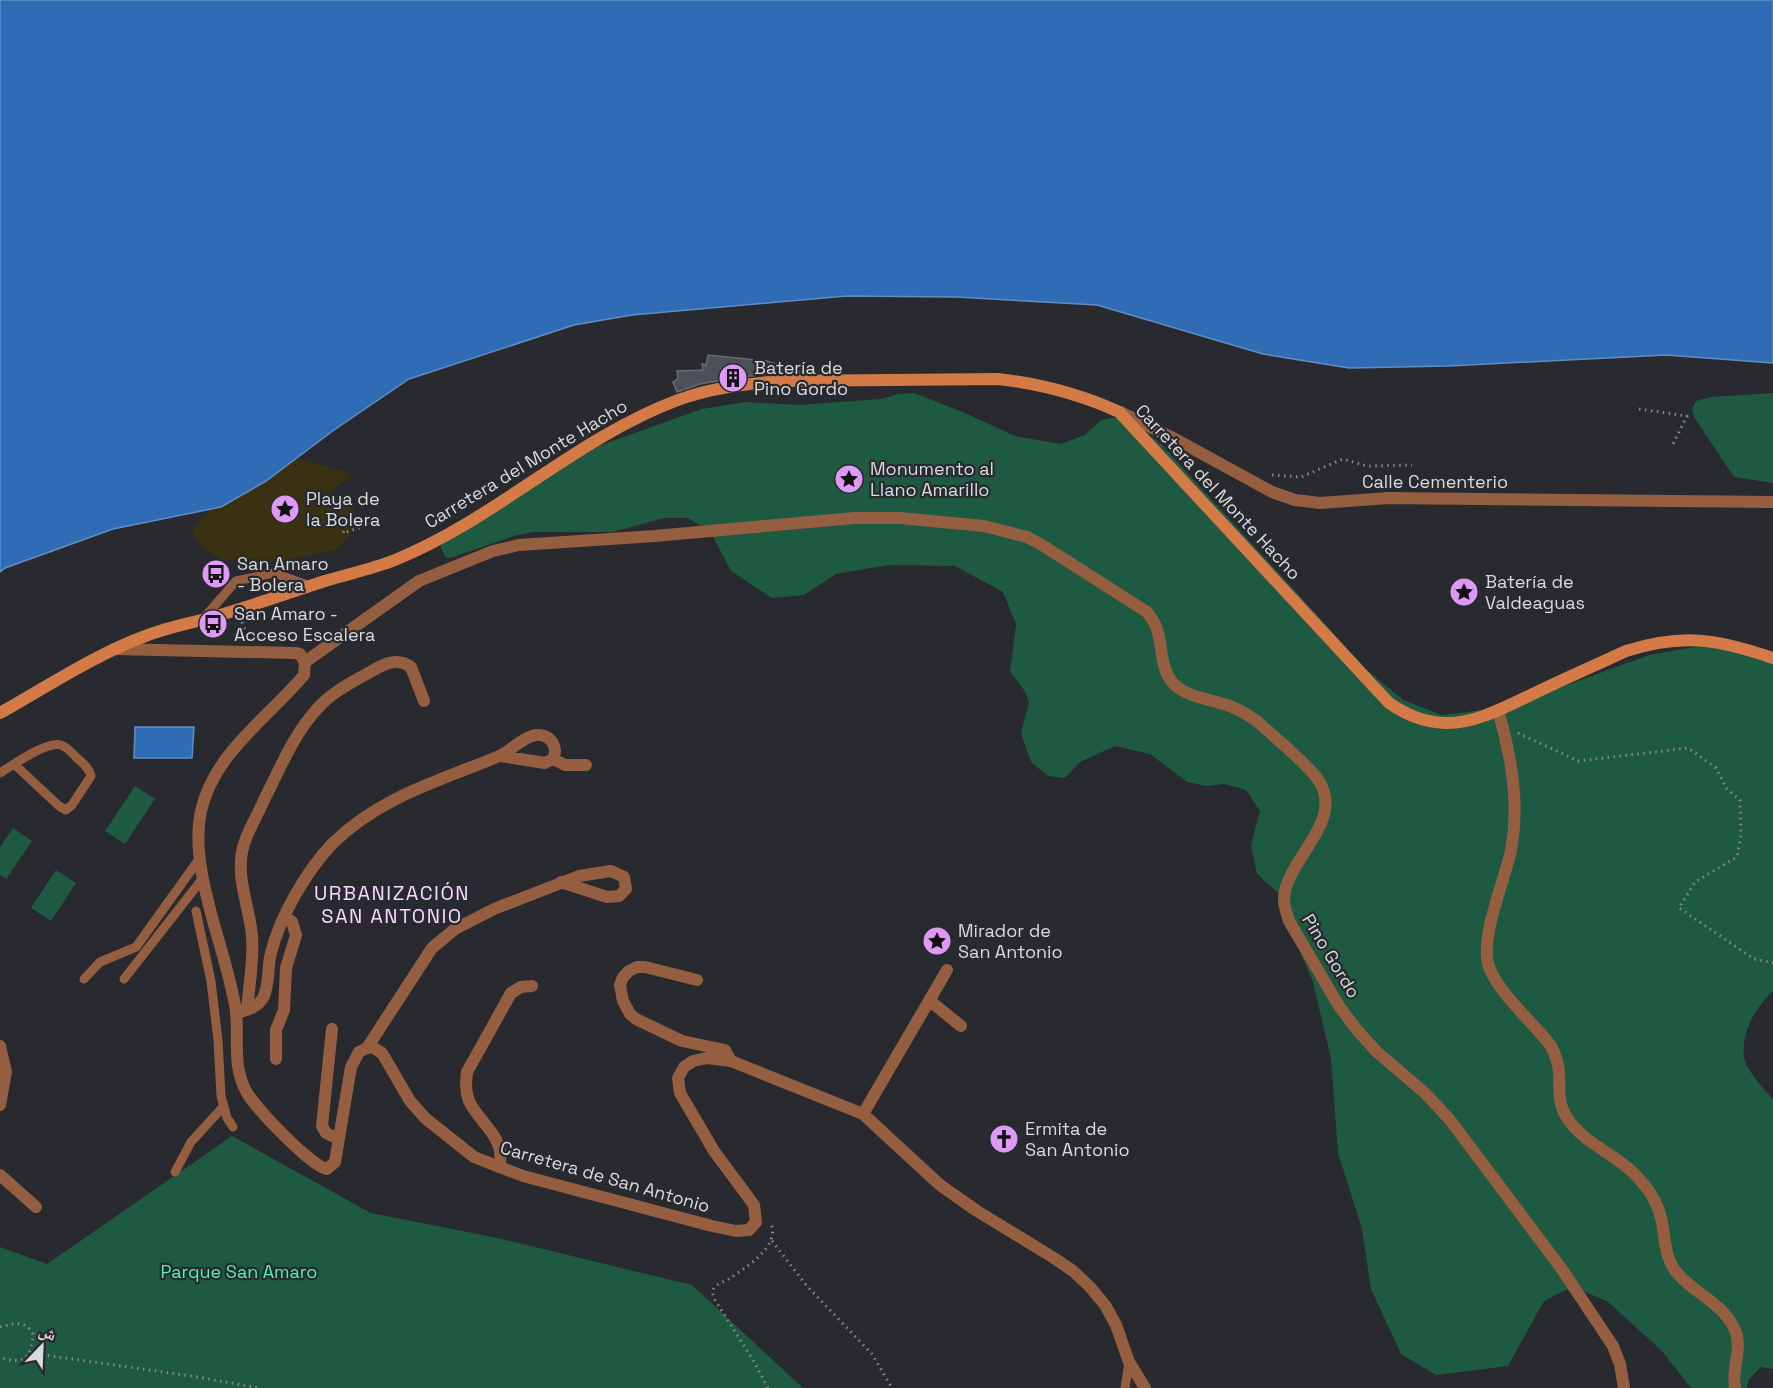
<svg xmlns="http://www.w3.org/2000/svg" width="1773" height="1388" viewBox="0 0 1773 1388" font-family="'Space Grotesk','Noto Naskh Arabic',sans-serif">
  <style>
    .green { fill: #1e5942 }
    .sand { fill: #393111 }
    .water { fill: #306cb5; stroke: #628dc1; stroke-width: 1.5 }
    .building { fill: #4d5056; stroke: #66696e; stroke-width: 1.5 }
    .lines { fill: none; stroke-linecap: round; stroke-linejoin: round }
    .path { stroke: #86888c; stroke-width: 3; stroke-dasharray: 1.5 4.5; stroke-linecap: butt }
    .lane { stroke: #965e40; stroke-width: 9 }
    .street { stroke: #965e40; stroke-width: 12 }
    .secondary { stroke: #d37a47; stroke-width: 12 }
    .labels { text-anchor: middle; stroke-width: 4.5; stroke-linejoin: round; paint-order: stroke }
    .poi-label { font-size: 18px; fill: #d8dadd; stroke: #282a2f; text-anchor: start }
    .street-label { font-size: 18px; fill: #d8dadd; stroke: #282a2f }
    .park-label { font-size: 18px; fill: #4ff1b5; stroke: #282a2f }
    .neighbourhood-label { font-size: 20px; letter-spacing: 1.5px; fill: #f6d9ff; stroke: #282a2f }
  </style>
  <rect width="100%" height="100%" fill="#282a2f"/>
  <g class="green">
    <path d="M914 393 965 413 1015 436 1061 444 1085 435 1101 420 1118 417 1144 430 1162 445 1366 669 1403 700 1442 715 1468 712 1518 703 1649 655 1705 645 1773 660V991C1756 1007 1741 1031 1744 1057 1745 1068 1765 1091 1773 1099V1369L1761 1367 1749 1379 1747 1388H1691L1662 1351 1607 1301 1572 1287 1544 1301 1508 1366 1436 1375 1401 1354 1371 1289 1362 1229 1338 1153 1331 1059 1313 982 1282 910 1278 893 1257 874 1251 845 1260 811 1246 790 1225 784 1206 786 1187 782 1150 754 1115 746 1080 762 1065 778 1048 776 1031 762 1021 733 1029 702 1024 690 1010 672 1016 624 1003 592 955 566 889 565 836 574 804 595 772 598 731 571 711 533 688 518H664L613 532H534L517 535 450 558H446L441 548 442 533 536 478 601 445 702 409 746 402 800 405 881 399 898 394Z"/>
    <path d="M1773 393V483L1734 477 1694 417 1692 409 1696 401 1711 397Z"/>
    <path d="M135 786 155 799 125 844 105 831Z"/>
    <path d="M13 828 32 841 6 879 0 875V847Z"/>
    <path d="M56 870 76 883 51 921 31 908Z"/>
    <path d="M232 1136 371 1213 493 1237 692 1285 803 1388H0V1247L47 1264Z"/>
  </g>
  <path class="sand" d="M296 458 345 471 351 477 336 487 329 494 343 503 354 506 356 520 348 539 336 550 289 559 222 560 202 548 192 533 199 521 210 510 221 507 266 481Z"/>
  <g class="water">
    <path d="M0 0H1773V363L1666 355 1448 366 1349 368 1263 354 1097 305 956 297 846 296 632 315 574 325 409 379 334 430 266 481 221 507 113 529 5 568 0 572Z"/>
    <path d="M135 727H194L192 758H134Z"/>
  </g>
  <path class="building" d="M708 355 767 361 805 373H779L740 377 700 384 677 392 673 382 678 379 677 371 703 370 702 364 706 365Z"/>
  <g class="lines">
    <g class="path">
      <path d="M1639 409 1687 416 1672 446"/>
      <path d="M1272 475 1301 477 1343 459 1367 466 1412 465"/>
      <path d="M335 522 348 521 343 533 376 523"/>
      <path d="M242 622 248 639"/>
      <path d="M1518 733 1578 761 1688 748 1716 768 1727 789 1740 800 1741 836 1737 857 1695 882 1679 908 1754 959 1773 963"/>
      <path d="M772 1241 806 1285 872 1354 892 1388"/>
      <path d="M0 1327C14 1324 24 1319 33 1334 31 1358 24 1366 0 1357"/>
      <path d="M30 1353 198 1377 259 1388"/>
      <path d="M768 1388 753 1360 713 1297C713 1293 712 1292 714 1288 718 1283 725 1282 730 1278 747 1267 782 1245 770 1222"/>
    </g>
    <g class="lane">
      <path d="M203 619 236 581 274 573 310 586"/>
      <path d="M0 773C13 765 46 741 61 745 67 747 72 753 76 757 82 763 89 767 91 776L72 805 66 810 59 806 14 764"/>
      <path d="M196 911 211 981 218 1040 221 1096 227 1118 233 1127"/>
      <path d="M84 979 100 962 136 947 200 858"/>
      <path d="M124 979 203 878"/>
      <path d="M175 1172 191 1142 223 1107"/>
      <path d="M1125 1388 1129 1362"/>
    </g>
    <g class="street">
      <path d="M1120 412 1177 440 1272 492 1295 500 1320 503 1388 498 1773 502"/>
      <path d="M114 649 295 653 300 654 305 662"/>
      <path d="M305 662 304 675C268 718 214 753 201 811 188 871 227 950 236 1011 239 1039 232 1065 246 1091 254 1107 312 1167 327 1169L335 1162 351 1067 359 1052 367 1048 372 1047 382 1053 410 1101 425 1118 474 1157 523 1176 712 1226 736 1231 749 1230 756 1222 754 1205 714 1151 680 1093 678 1078 684 1067 693 1061 707 1058 731 1061 863 1114 940 1185 977 1211 1054 1258 1073 1271 1090 1287 1105 1305 1116 1325 1129 1362 1145 1388"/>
      <path d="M305 662 419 581 493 551 519 545 655 536 854 518H900L984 526 1027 537 1042 545 1147 612C1167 635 1156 662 1172 682 1185 698 1214 699 1232 707 1241 710 1249 716 1257 721 1275 738 1302 759 1317 778 1348 821 1285 859 1284 899 1284 907 1287 914 1289 921L1339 1006 1357 1030 1377 1052 1426 1094 1450 1120 1561 1268 1613 1346 1620 1364 1624 1388"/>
      <path d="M1498 710C1511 756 1520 802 1511 850 1505 880 1479 939 1489 967 1500 995 1532 1021 1551 1046 1555 1054 1558 1062 1559 1072 1560 1087 1557 1102 1566 1116 1583 1145 1620 1155 1641 1181 1651 1192 1659 1207 1662 1222 1665 1239 1665 1259 1677 1273 1694 1293 1725 1305 1735 1330 1743 1348 1731 1369 1735 1388"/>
      <path d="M553 759 565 765H586"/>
      <path d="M697 980 645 967H637L629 971 623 977 620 985 623 1001 630 1014 636 1019 682 1041 725 1050 731 1061"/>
      <path d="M930 1001 961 1026"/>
      <path d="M247 1010C249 986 254 961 252 936 250 911 239 886 241 860 242 839 256 819 264 800 280 769 293 735 317 709 329 695 345 686 361 677 377 669 394 654 411 667L424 701"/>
      <path d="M236 1013C246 1010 257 1008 263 998 270 985 267 967 271 953 280 916 307 870 333 843 380 797 439 781 497 757 510 752 519 740 532 736 547 731 560 745 553 759L545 763 501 756"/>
      <path d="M332 1029 322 1126 326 1133 338 1139"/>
      <path d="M0 1046 6 1072 0 1105"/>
      <path d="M367 1048 432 948 455 929 494 909 579 876 611 871 624 877 626 889 619 896 607 897 561 882"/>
      <path d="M276 1059V1030L284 1010 286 968 296 935 292 922 285 917"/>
      <path d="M863 1114 947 970"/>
      <path d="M499 1167C507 1138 480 1124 469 1101 465 1091 466 1082 467 1072L511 993 521 987 532 986"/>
      <path d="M0 1175 36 1207"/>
    </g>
    <path class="secondary" d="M0 713C48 686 96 654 148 635 169 627 191 623 213 617 251 606 288 593 325 581 348 574 372 569 395 560 496 519 576 438 678 400 710 388 746 384 780 381L998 379C1042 384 1080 394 1119 412L1389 703C1407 715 1423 722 1445 723 1476 724 1509 705 1537 692 1566 678 1596 665 1626 651 1683 633 1717 639 1773 658"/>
  </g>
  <defs>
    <g id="building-disc" transform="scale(1.5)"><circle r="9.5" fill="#dd99f3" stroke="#282a2f"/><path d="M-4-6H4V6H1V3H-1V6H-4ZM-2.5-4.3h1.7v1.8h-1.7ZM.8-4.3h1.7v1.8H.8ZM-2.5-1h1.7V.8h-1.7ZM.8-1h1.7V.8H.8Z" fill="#111"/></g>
    <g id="sight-disc" transform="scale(1.5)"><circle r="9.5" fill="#dd99f3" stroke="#282a2f"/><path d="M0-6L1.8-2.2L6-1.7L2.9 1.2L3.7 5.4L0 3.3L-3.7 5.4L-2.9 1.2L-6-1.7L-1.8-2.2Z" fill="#111"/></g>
    <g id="bus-disc" transform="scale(1.5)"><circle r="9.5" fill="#dd99f3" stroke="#282a2f"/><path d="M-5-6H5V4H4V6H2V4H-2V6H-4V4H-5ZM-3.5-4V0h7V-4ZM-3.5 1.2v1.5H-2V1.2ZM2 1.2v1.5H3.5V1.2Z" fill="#111"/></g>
    <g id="church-disc" transform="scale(1.5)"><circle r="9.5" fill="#dd99f3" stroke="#282a2f"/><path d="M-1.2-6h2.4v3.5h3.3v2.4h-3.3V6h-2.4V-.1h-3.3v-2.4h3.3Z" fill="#111"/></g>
  </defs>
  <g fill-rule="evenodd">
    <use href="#building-disc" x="733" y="378"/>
    <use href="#sight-disc" x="849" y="479"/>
    <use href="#sight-disc" x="285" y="509"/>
    <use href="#bus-disc" x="216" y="574"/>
    <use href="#sight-disc" x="1464" y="592"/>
    <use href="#bus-disc" x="213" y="624"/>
    <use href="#sight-disc" x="937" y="941"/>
    <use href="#church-disc" x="1004" y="1139"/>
  </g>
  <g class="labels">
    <g class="poi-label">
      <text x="754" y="374">Batería de<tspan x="754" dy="21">Pino Gordo</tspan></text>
      <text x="870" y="475">Monumento al<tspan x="870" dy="21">Llano Amarillo</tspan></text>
      <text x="306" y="505">Playa de<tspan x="306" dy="21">la Bolera</tspan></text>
      <text x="237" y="570">San Amaro<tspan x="237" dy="21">- Bolera</tspan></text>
      <text x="1485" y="588">Batería de<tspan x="1485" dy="21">Valdeaguas</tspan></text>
      <text x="234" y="620">San Amaro -<tspan x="234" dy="21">Acceso Escalera</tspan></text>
      <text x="958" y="937">Mirador de<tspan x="958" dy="21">San Antonio</tspan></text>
      <text x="1025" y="1135">Ermita de<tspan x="1025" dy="21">San Antonio</tspan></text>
    </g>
    <g class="street-label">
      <text transform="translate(526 464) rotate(-31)" y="6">Carretera del Monte Hacho</text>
      <text x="1435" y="488">Calle Cementerio</text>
      <text transform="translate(1218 492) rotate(47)" y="6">Carretera del Monte Hacho</text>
      <text transform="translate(1331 956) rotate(59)" y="6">Pino Gordo</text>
      <text transform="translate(605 1177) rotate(16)" y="6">Carretera de San Antonio</text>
    </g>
    <g class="park-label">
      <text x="239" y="1278">Parque San Amaro</text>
    </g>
    <g class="neighbourhood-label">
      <text x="392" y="900">URBANIZACIÓN<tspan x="392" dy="23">SAN ANTONIO</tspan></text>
    </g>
  </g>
  <g transform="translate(42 1346) rotate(23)" stroke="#282a2f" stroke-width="4.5" paint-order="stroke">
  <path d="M0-4.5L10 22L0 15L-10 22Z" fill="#d8dadd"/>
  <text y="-9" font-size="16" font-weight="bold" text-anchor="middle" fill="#d8dadd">ش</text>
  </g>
</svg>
